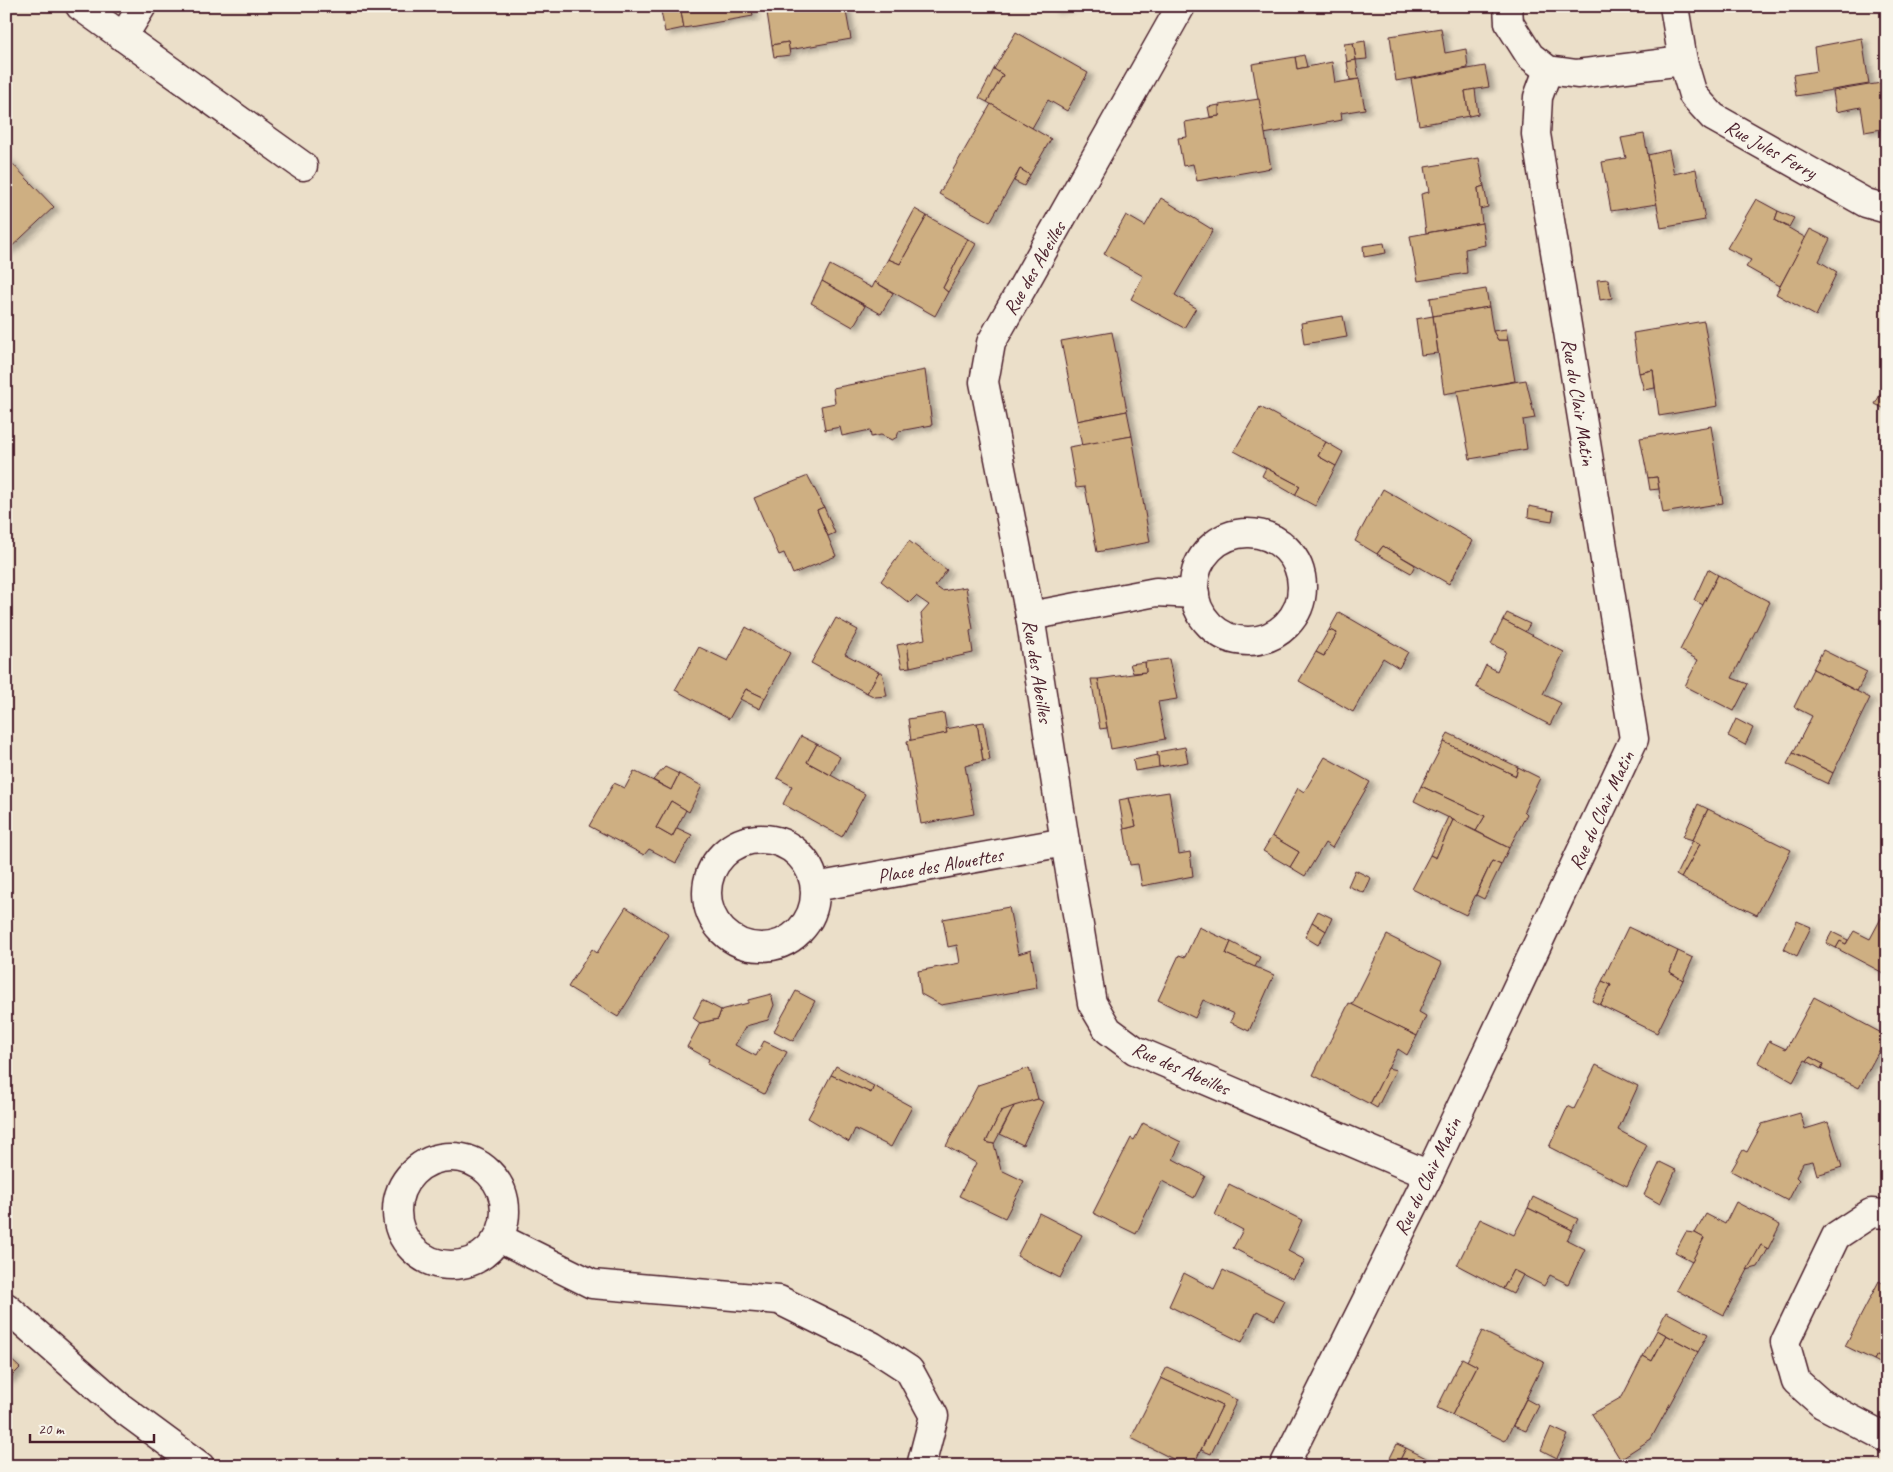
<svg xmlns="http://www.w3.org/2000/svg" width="1893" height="1472" viewBox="0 0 1893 1472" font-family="Caveat,sans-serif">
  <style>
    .building { fill: #ceaf82; stroke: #4a1f2b; filter: url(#shadow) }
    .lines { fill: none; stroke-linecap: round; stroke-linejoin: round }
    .minor-casing { stroke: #4a1f2b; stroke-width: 31 }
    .minor { stroke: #f7f3e8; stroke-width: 28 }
    .labels { text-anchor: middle; stroke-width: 4.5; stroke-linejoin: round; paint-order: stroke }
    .street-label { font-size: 20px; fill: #4a1f2b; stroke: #f7f3e8 }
  </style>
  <defs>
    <filter id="shadow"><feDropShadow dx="5.5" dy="3" stdDeviation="2.5" flood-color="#0004"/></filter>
  </defs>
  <rect width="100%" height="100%" fill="#ebdfc9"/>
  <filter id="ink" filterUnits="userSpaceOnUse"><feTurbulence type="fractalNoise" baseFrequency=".02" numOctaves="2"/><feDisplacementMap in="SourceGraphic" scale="10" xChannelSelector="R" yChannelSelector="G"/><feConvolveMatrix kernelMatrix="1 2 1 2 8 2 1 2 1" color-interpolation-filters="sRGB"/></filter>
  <g filter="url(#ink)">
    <g class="building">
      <path d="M660 6H680L684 28 665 32Z"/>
      <path d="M680 6H751L753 16 684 28Z"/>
      <path d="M766 6H845L851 39 789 50 788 42 772 45Z"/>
      <path d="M1051 6H1076L1052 10Z"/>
      <path d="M1441 28 1445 53 1466 49 1468 68 1396 81 1390 36Z"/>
      <path d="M1016 32 1088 73 1067 111 1048 100 1032 128 987 102 1003 75 994 69Z"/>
      <path d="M1862 38 1869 84 1796 96 1793 75 1817 71 1814 47Z"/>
      <path d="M1365 41 1367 59 1356 60 1353 43Z"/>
      <path d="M788 42 790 55 774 57 772 45Z"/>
      <path d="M1353 43 1356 60 1347 62 1344 44Z"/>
      <path d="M1304 55 1307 67 1297 69 1295 57Z"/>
      <path d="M1295 57 1297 69 1332 62 1335 83 1359 79 1365 109 1341 113 1342 120 1264 134 1252 64Z"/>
      <path d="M1356 60 1359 79 1350 80 1347 62Z"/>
      <path d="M1485 66 1489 87 1465 91 1469 116 1419 125 1411 79Z"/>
      <path d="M994 69 1003 75 987 102 979 98Z"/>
      <path d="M1887 82V128L1865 132 1861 107 1836 112 1833 91Z"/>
      <path d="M1475 89 1478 114 1469 116 1465 91Z"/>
      <path d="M1259 99 1271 168 1197 181 1193 164 1183 166 1178 138 1187 137 1185 122 1219 116V105Z"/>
      <path d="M991 104 1051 139 1030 175 1020 169 990 222 939 194Z"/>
      <path d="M1219 105V116L1210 117 1208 107Z"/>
      <path d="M1644 134 1657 204 1611 211 1602 162 1626 158 1621 138Z"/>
      <path d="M1669 150 1674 174 1696 169 1705 220 1661 228 1648 155Z"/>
      <path d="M6 157 54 207 6 252Z"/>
      <path d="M1479 158 1484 186 1478 188 1482 223 1426 233 1421 194 1429 192 1425 167Z"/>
      <path d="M1020 169 1030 175 1024 186 1014 181Z"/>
      <path d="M1484 186 1488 207 1480 209 1478 188Z"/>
      <path d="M1161 198 1213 230 1175 295 1196 308 1184 328 1131 299 1143 276 1104 254 1126 215 1145 226Z"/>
      <path d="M1756 199 1778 211 1775 220 1806 238 1780 286 1746 267 1751 260 1727 248Z"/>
      <path d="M915 209 927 216 900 264 888 259Z"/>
      <path d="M1778 211 1794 218 1789 227 1775 220Z"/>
      <path d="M927 216 968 239 943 288 948 292 935 316 875 282 888 259 900 264Z"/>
      <path d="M1482 223 1485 245 1465 249 1467 273 1418 281 1410 236Z"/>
      <path d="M1810 229 1830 239 1819 261 1837 272 1816 316 1776 294Z"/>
      <path d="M968 239 976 244 948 292 943 288Z"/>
      <path d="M1384 243 1386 253 1364 257 1363 246Z"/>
      <path d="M830 265 872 288 875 282 893 293 881 314 822 281Z"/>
      <path d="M1608 279 1612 298 1600 300 1597 280Z"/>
      <path d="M822 281 865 306 853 327 811 303Z"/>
      <path d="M1486 289 1489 307 1433 316 1430 298Z"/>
      <path d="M1489 307 1493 331 1498 340H1508L1515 381 1444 394 1433 316Z"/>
      <path d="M1343 316 1347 337 1304 344 1301 323Z"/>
      <path d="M1433 316 1438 353 1421 355 1416 319Z"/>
      <path d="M1704 321 1718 406 1659 416 1653 370 1639 373 1633 333Z"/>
      <path d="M1506 329 1508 340H1498L1493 331Z"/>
      <path d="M1112 332 1127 411 1077 421 1061 341Z"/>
      <path d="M925 370 932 425 899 431 897 437 892 440 881 435 871 437 870 430 842 436 840 427 825 430 821 406 835 403 833 388Z"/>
      <path d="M1653 370 1655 388 1644 390 1639 373Z"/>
      <path d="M1526 380 1535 418 1523 420 1527 449 1470 459 1457 391Z"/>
      <path d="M1887 382V410L1875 404Z"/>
      <path d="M1260 407 1326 442 1318 456 1336 466 1315 506 1295 495 1300 486 1234 451Z"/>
      <path d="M1127 411 1132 436 1082 446 1077 421Z"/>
      <path d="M1711 426 1723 503 1663 513 1657 477 1648 478 1640 438Z"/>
      <path d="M1132 436 1150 542 1097 552 1085 487 1076 488 1069 447Z"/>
      <path d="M1326 442 1343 452 1336 466 1318 456Z"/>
      <path d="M1266 468 1300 486 1295 495 1262 476Z"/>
      <path d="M808 476 824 507 817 510 836 556 793 574 784 553 779 555 754 498Z"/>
      <path d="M1657 477 1659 489 1650 490 1648 478Z"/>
      <path d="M1383 489 1473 541 1449 584 1383 546 1377 554 1355 541Z"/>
      <path d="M1529 506 1554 511 1552 521 1528 517Z"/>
      <path d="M824 507 835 533 828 536 817 510Z"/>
      <path d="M909 541 947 570 935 586 942 591 966 587 973 629 970 631 973 653 910 667 907 643 925 639 921 614 929 605 916 596 909 603 881 581Z"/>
      <path d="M1383 546 1415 565 1411 573 1377 554Z"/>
      <path d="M1708 569 1718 575 1703 605 1694 600Z"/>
      <path d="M1718 575 1770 602 1732 678 1748 684 1734 711 1685 686 1698 660 1680 650Z"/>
      <path d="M1339 612 1408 652 1399 668 1383 658 1353 712 1299 681 1316 652 1324 656 1337 633 1329 630Z"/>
      <path d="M1507 613 1530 624 1525 632 1503 620Z"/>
      <path d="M836 618 858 630 845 654 879 672 867 693 811 663Z"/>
      <path d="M1503 620 1564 652 1543 694 1561 703 1550 725 1476 687 1486 665 1497 671 1506 651 1491 644Z"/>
      <path d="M746 627 790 653 765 698 746 689 729 719 675 690 699 647 728 661Z"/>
      <path d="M1329 630 1337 633 1324 656 1316 652Z"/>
      <path d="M907 643 910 667 902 668 897 645Z"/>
      <path d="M1823 650 1867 672 1857 691 1813 669Z"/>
      <path d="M1169 659 1177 699 1158 702 1165 739 1111 749 1098 679 1146 672 1145 662Z"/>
      <path d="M1145 662 1146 672 1133 673 1130 664Z"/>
      <path d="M1813 669 1870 698 1833 773 1793 753 1812 716 1794 707Z"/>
      <path d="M879 672H882L887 696 875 697 867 693Z"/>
      <path d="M1091 679H1098L1107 728 1100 729Z"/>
      <path d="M746 689 765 698 760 709 740 699Z"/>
      <path d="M944 713 947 733 911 741 908 719Z"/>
      <path d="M1736 719 1753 728 1745 745 1728 736Z"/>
      <path d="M984 722 990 760 983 761 977 723Z"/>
      <path d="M977 723 983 761 965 766 974 814 921 824 907 741 947 733 946 729Z"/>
      <path d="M1448 733 1518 767 1516 776 1444 742Z"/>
      <path d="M801 736 817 744 807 762 865 794 842 837 783 804 792 786 777 778Z"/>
      <path d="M1444 742 1516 776 1518 767 1540 778 1524 811 1527 814 1509 848 1476 831 1485 816 1421 786Z"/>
      <path d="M817 744 840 757 831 775 807 762Z"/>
      <path d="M1185 747 1188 762 1159 767 1157 752Z"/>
      <path d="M1793 753 1833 773 1828 784 1787 764Z"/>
      <path d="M1158 755 1159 767 1135 771 1133 760Z"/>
      <path d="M1325 757 1370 782 1332 848 1325 843 1305 876 1290 867 1299 852 1272 836 1298 788 1304 792Z"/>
      <path d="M665 767 679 774 671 790 653 780Z"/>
      <path d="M634 771 671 790 679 774 702 786 689 812 671 801 656 828 672 837 677 828 692 835 676 863 649 849 644 855 589 826 614 783 625 788Z"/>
      <path d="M1421 786 1485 816 1476 831 1414 801Z"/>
      <path d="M1169 792 1179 854 1190 852 1193 876 1142 886 1138 864 1130 865 1124 829 1136 826 1129 798Z"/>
      <path d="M1129 798 1136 826 1124 829 1119 800Z"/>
      <path d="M671 801 686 810 672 837 656 828Z"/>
      <path d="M1698 804 1708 809 1693 840 1683 837Z"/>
      <path d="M1708 809 1791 850 1757 915 1681 878 1700 844 1693 840Z"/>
      <path d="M1448 817 1453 820 1436 858 1430 855Z"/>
      <path d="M1453 820 1509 848 1501 865 1492 861 1466 915 1412 889 1430 855 1436 858Z"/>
      <path d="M1272 836 1299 852 1290 867 1263 851Z"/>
      <path d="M1693 840 1700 844 1681 878 1676 875Z"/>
      <path d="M1492 861 1501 865 1484 899 1476 895Z"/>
      <path d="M1355 870 1371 878 1364 893 1348 886Z"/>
      <path d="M626 907 669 935 618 1017 568 987 592 949 597 953Z"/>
      <path d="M1009 907 1018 954 1031 950 1037 988 941 1005 921 994 918 971 960 963 957 945 948 947 943 919Z"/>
      <path d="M1887 907V975L1836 948 1840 941 1846 944 1854 931 1870 939Z"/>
      <path d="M1318 911 1332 918 1326 931 1312 922Z"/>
      <path d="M1797 921 1811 927 1797 956 1784 949Z"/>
      <path d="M1312 922 1326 931 1318 945 1305 937Z"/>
      <path d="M1199 927 1231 942 1226 954 1274 975 1249 1031 1230 1022 1234 1014 1203 1000 1195 1018 1158 1000 1179 955 1185 957Z"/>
      <path d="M1628 927 1678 951 1670 972 1683 980 1657 1033 1600 1005 1611 985 1602 981Z"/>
      <path d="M1832 932 1848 940 1846 944 1840 941 1836 948 1826 943Z"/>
      <path d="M1387 935 1442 963 1419 1012 1426 1016 1417 1036 1352 1005Z"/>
      <path d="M1231 942 1260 957 1255 967 1226 954Z"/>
      <path d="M1678 951 1693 958 1683 980 1670 972Z"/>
      <path d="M1602 981 1611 985 1600 1005 1592 1001Z"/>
      <path d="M796 991 815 1001 793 1041 774 1031Z"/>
      <path d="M771 994 774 1005 768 1020 746 1026 735 1045 756 1056 764 1041 787 1052 764 1094 707 1064 709 1059 687 1047 700 1023 718 1019 721 1010 748 1003V1000Z"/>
      <path d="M1814 997 1887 1036 1859 1088 1821 1069 1823 1064 1810 1057 1807 1061 1805 1060 1793 1082 1758 1062 1769 1041 1786 1049Z"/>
      <path d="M702 1000 721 1010 718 1019 700 1023 693 1018Z"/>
      <path d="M1349 1003 1417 1036 1407 1055 1398 1049 1370 1104 1313 1075Z"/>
      <path d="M1810 1057 1823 1064 1821 1069 1807 1061Z"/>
      <path d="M1596 1065 1638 1086 1618 1130 1647 1145 1627 1186 1549 1147 1568 1106 1574 1109Z"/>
      <path d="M836 1066 874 1086 871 1093 831 1075Z"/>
      <path d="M1029 1068 1038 1099 1001 1111 986 1142 994 1144 1001 1170 1024 1181 1005 1218 959 1196 976 1163 946 1146 978 1085Z"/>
      <path d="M1388 1068 1396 1070 1377 1108 1370 1104Z"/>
      <path d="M831 1075 871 1093 874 1086 912 1107 891 1147 855 1129 849 1142 808 1118Z"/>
      <path d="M1038 1099 1043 1102 1023 1145 1000 1134 1014 1106Z"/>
      <path d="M1014 1106 994 1144 986 1142 1001 1111Z"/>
      <path d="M1800 1113 1805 1129 1828 1122 1842 1167 1817 1175 1813 1161 1803 1163 1796 1177 1799 1180 1788 1201 1731 1171 1743 1150 1747 1152 1762 1124Z"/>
      <path d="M1143 1123 1181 1142 1173 1159 1205 1176 1194 1198 1162 1181 1136 1234 1093 1213 1131 1138 1134 1140Z"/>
      <path d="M1660 1162 1676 1170 1660 1204 1644 1195Z"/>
      <path d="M1229 1184 1302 1220 1288 1251 1305 1260 1293 1279 1233 1248 1243 1230 1215 1215Z"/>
      <path d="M1533 1197 1578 1219 1572 1230 1528 1208Z"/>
      <path d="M1736 1202 1780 1225 1768 1249 1761 1245 1724 1315 1676 1290 1704 1238 1695 1233 1706 1214 1725 1224Z"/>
      <path d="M1528 1208 1572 1230 1567 1240 1585 1249 1568 1284 1550 1275 1544 1286 1513 1270 1503 1289 1457 1265 1480 1219 1514 1235Z"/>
      <path d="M1039 1213 1082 1235 1060 1278 1017 1256Z"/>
      <path d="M1686 1232 1695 1233 1704 1238 1692 1261 1675 1252Z"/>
      <path d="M1761 1245 1768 1249 1758 1267 1747 1270Z"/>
      <path d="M1223 1270 1285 1301 1275 1320 1257 1311 1242 1342 1169 1306 1184 1273 1214 1289Z"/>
      <path d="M1513 1270 1523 1275 1513 1294 1503 1289Z"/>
      <path d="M1879 1281 1887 1286V1360L1877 1355 1874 1360 1845 1346Z"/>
      <path d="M1666 1312 1708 1334 1698 1352 1657 1330Z"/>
      <path d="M1657 1330 1666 1335 1652 1361 1643 1356Z"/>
      <path d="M1482 1331 1544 1362 1505 1441 1452 1415 1477 1366 1467 1361Z"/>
      <path d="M1666 1335 1698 1352 1651 1439 1620 1459 1592 1414 1622 1397 1643 1356 1652 1361Z"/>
      <path d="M6 1355 20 1368 6 1382Z"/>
      <path d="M1877 1355 1887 1360V1367L1874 1360Z"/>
      <path d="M1462 1358 1477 1366 1452 1415 1437 1408Z"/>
      <path d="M1167 1367 1237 1400 1211 1454 1201 1450 1222 1406 1161 1378Z"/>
      <path d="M1161 1378 1222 1406 1193 1466H1187L1131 1438Z"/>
      <path d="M1526 1399 1539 1406 1526 1431 1513 1426Z"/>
      <path d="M1551 1427 1568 1435 1557 1458 1541 1450Z"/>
      <path d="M1397 1444 1406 1448 1397 1466H1386Z"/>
      <path d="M1406 1448 1432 1461 1430 1466H1397Z"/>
      <path d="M1432 1461 1441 1466H1430Z"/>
      <path d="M1487 1461 1498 1466H1485Z"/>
    </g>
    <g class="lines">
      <g class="minor-casing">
        <g id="minor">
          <path d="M80 6 303 166"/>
          <path d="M1181 6 991 343 984 382 1030 616 1065 842 1092 1003 1108 1030 1135 1050 1429 1175"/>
          <path d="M1508 6 1509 23 1530 56 1548 70 1577 74 1683 61"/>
          <path d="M1674 6 1683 61 1693 95 1713 117 1866 203 1887 209"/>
          <path d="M123 37 142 6"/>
          <circle cx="1248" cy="587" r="54"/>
          <path d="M1030 616 1156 592 1195 594"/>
          <circle cx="761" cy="893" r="54"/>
          <path d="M815 887 1065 842"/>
          <circle cx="451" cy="1211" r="54"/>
          <path d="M1887 1214 1871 1213 1836 1236 1785 1342 1796 1381 1822 1404 1887 1438"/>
          <path d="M499 1238 592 1284 779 1300 872 1346 909 1370 934 1416 921 1466"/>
          <path d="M6 1307 120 1407 200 1466"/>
          <path d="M1284 1466 1429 1175 1634 739 1536 134 1538 97 1548 70"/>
        </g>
      </g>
      <use href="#minor" class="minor"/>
    </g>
  </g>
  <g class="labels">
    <g class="street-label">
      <text transform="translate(1771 149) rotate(29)" y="7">Rue Jules Ferry</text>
      <text transform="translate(1034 268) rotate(-60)" y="7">Rue des Abeilles</text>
      <text transform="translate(1579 402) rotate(81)" y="7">Rue du Clair Matin</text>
      <text transform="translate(1038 671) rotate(81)" y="7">Rue des Abeilles</text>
      <text transform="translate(1601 810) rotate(-65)" y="7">Rue du Clair Matin</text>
      <text transform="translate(940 865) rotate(-10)" y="7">Place des Alouettes</text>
      <text transform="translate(1181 1068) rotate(24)" y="7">Rue des Abeilles</text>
      <text transform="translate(1427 1176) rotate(-64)" y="7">Rue du Clair Matin</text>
    </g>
  </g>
  <rect width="1893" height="1472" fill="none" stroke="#f7f3e8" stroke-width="25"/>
  <rect x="12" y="12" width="1868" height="1447" fill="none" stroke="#4a1f2b" stroke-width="2" filter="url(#ink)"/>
  <path d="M30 1434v8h124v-8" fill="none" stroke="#4a1f2b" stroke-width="2.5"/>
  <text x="38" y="1434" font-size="15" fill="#4a1f2b" stroke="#f7f3e8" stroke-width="4" paint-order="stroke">20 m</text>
</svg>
